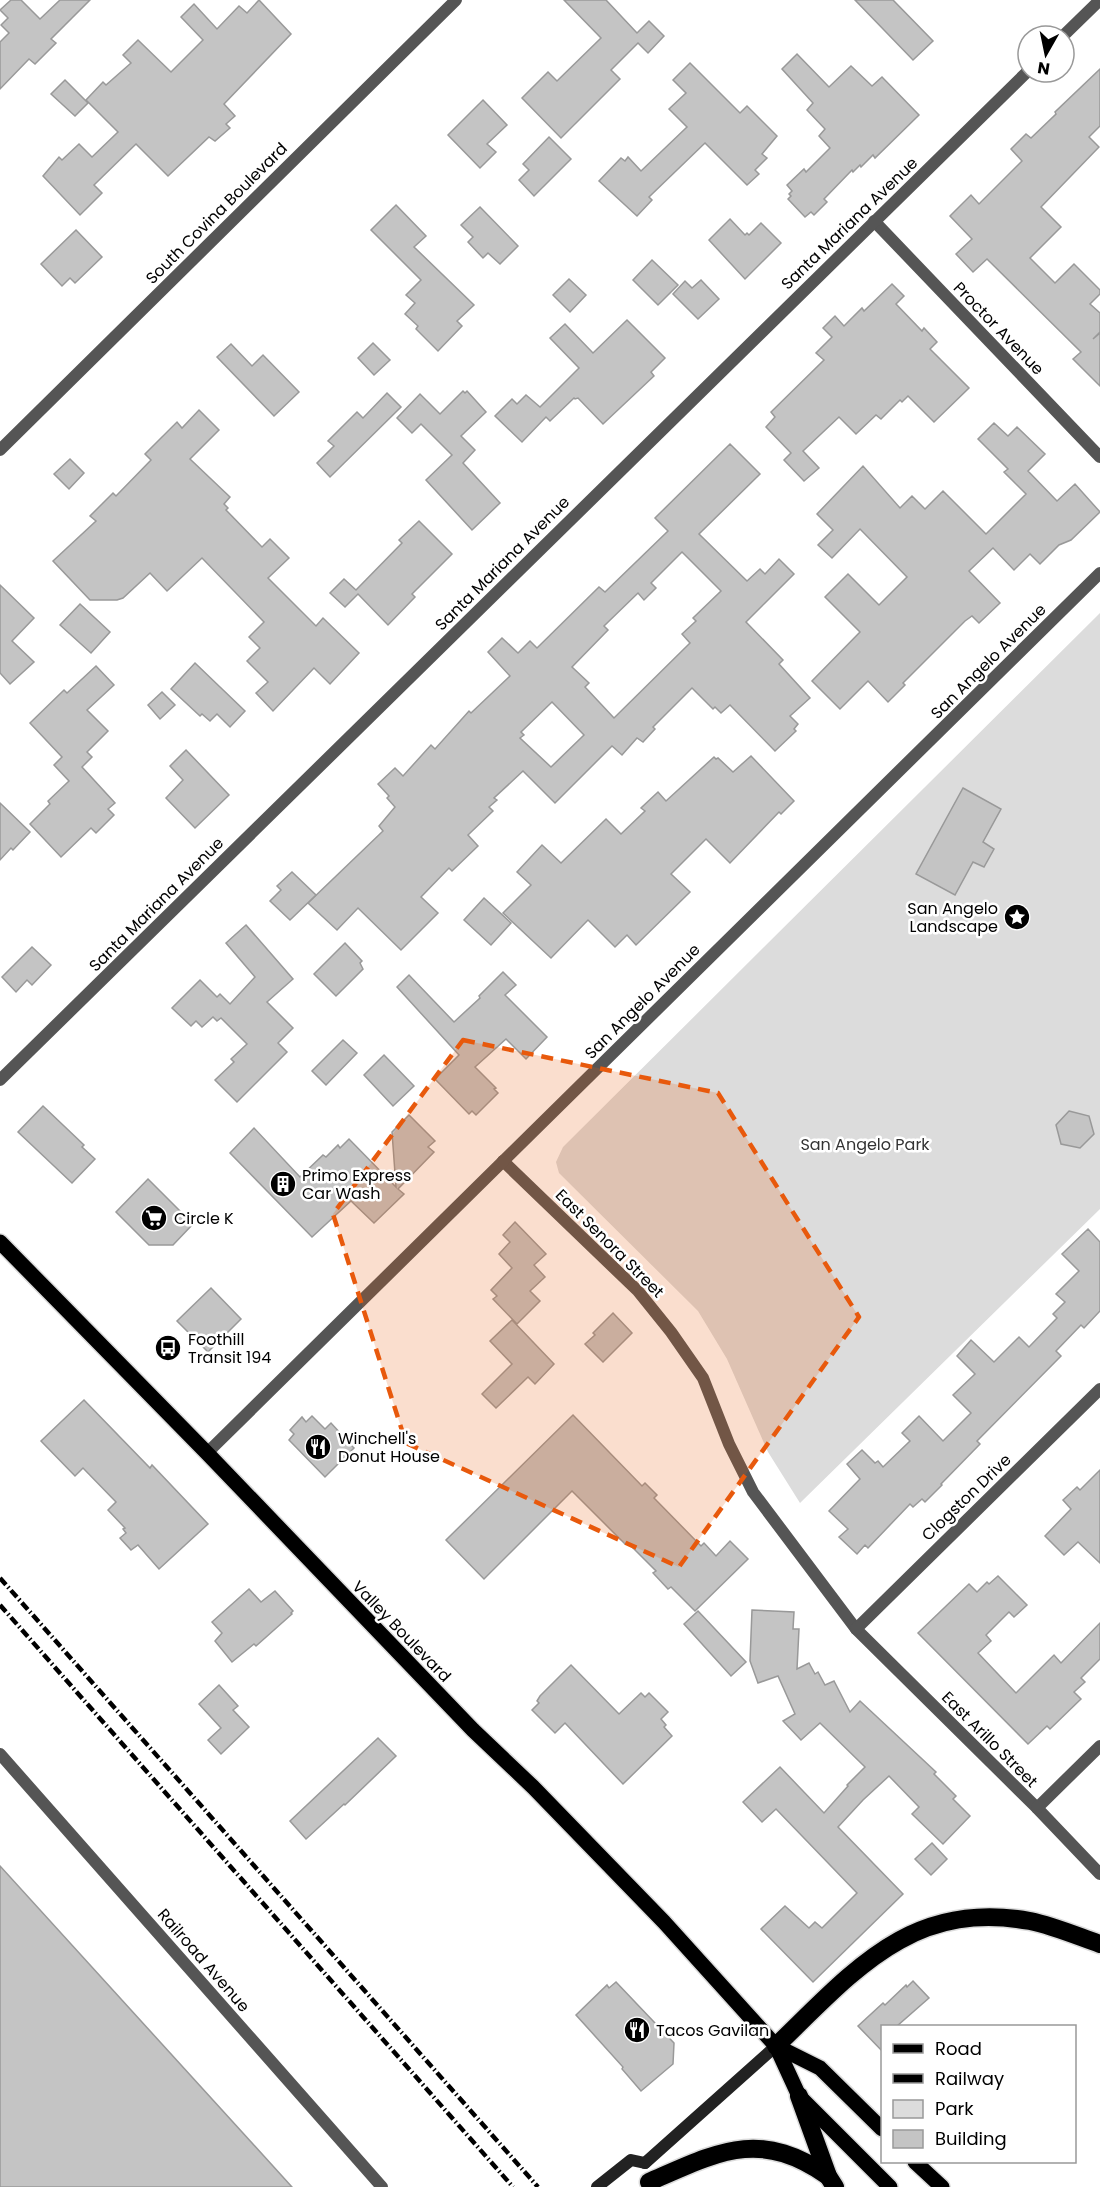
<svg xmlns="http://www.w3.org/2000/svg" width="1100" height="2187" viewBox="0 0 1100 2187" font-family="Poppins,sans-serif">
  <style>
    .green { fill: #dcdcdc }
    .building { fill: #c4c4c4; stroke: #999; stroke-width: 1.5; fill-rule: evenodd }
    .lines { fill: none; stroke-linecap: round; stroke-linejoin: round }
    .primary-casing { stroke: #dbdbdb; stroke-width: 18 }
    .motorway-casing { stroke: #dbdbdb; stroke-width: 21 }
    .minor { stroke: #555; stroke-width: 12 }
    .secondary { stroke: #222; stroke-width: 12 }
    .primary { stroke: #000; stroke-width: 15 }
    .motorway { stroke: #000; stroke-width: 18 }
    .rail { stroke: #000; stroke-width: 4.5; stroke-dasharray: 9 3 1.5 3; stroke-linecap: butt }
    .marked { fill: #e8590c; fill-opacity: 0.2; stroke: #e8590c; stroke-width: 4.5; stroke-dasharray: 12 8; stroke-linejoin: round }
    .labels { text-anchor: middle; stroke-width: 5; stroke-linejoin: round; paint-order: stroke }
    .street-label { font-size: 16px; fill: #000; stroke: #fff }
    .poi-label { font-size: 16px; fill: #000; stroke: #fff; text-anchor: start }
    .park-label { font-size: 16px; fill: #333; stroke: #fff }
  </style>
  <rect width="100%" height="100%" fill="#fff"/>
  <path class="green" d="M1100 613V1209L800 1503 768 1452 727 1359 698 1311 559 1173 556 1162 563 1147Z"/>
  <g class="building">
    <path d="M11 0H21L40 19 60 0H90L51 39 56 43 35 64 29 59 0 89V42L9 33 1 25 8 18 0 10Z"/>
    <path d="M259 0 291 34 224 104 235 116 226 124 230 128 215 141 209 137 168 176 136 144 94 185 102 193 80 215 43 176 59 157 62 160 79 144 92 157 118 132 86 100 103 82 106 85 131 63 123 55 138 40 171 72 203 40 181 17 194 4 217 29 239 6 247 13Z"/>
    <path d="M564 0H606L637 33 649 21 664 36 648 53 638 43 611 70 620 79 561 138 522 98 548 72 557 81 601 38Z"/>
    <path d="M855 0H893L933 41 913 60Z"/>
    <path d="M797 54 829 87 851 66 872 86 882 77 919 115 875 158 873 155 861 167 860 165 853 172 852 170 824 199 827 202 814 215 811 212 805 217 788 199 791 196 789 194 792 191 787 185 804 169 806 172 830 148 819 136 825 129 807 110 813 103 782 69Z"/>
    <path d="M690 63 740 113 747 106 777 136 762 154 767 158 755 170 759 174 747 185 705 143 649 197 652 200 637 216 599 181 621 158 625 161 628 157 641 171 687 127 669 109 686 93 673 80Z"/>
    <path d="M1100 69V126L1089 137 1099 147 1041 207 1061 227 1030 258 1055 283 1074 264 1100 290V294L1090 304 1100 313V332L1093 339 1100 333V386L1073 359 1081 352 987 259 973 272 956 254 972 239 950 216 971 195 979 204 1022 161 1011 149 1026 134 1031 138 1056 114 1055 112Z"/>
    <path d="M65 80 88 103 75 116 51 94Z"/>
    <path d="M483 100 507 125 487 144 496 152 480 168 448 135Z"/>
    <path d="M549 137 571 159 534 196 519 180 529 170 523 164Z"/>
    <path d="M396 205 426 236 414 247 474 305 457 321 462 326 438 351 416 329 418 326 405 314 415 303 406 295 421 280 371 230Z"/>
    <path d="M480 207 518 246 500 264 488 253 483 258 468 242 473 237 461 225Z"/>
    <path d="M730 219 745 235 747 233 749 235 761 223 781 243 745 279 709 240Z"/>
    <path d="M76 230 102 257 75 283 70 278 62 286 41 264Z"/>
    <path d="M652 260 678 285 658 305 633 280Z"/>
    <path d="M569 279 586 295 570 312 553 295Z"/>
    <path d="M701 280 719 299 698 319 673 294 685 281 692 288Z"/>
    <path d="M892 284 904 296 896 304 922 331 924 328 937 342 930 349 969 388 934 422 908 396 902 402 900 400 881 419 876 415 856 434 839 417 803 451 819 468 804 481 784 460 791 453 766 427 775 417 771 412 824 360 816 353 832 337 823 328 835 316 844 326 862 308 864 311Z"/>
    <path d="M627 320 665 358 651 372 654 376 603 424 578 398 575 399 574 398 550 421 546 417 522 442 495 416 512 399 517 404 526 395 540 407 579 368 550 338 565 324 593 353Z"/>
    <path d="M373 343 390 360 374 375 358 358Z"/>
    <path d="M231 344 252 366 263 355 299 392 274 416 217 357Z"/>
    <path d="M463 391 465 393 467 391 486 412 461 436 475 450 463 463 500 503 472 530 426 480 452 455 421 424 412 433 397 418 420 394 440 414Z"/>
    <path d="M387 393 401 407 330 477 317 463 334 446 328 441 357 412 363 418Z"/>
    <path d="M199 410 219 430 190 459 230 497 224 504 228 508 226 510 262 547 270 539 289 558 268 578 316 626 323 618 359 653 330 684 314 668 273 711 256 693 268 682 247 661 260 648 249 637 264 622 202 558 167 591 150 573 123 598 117 600H90L53 561 96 521 90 516 113 493 116 496 151 460 145 454 177 422 182 428Z"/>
    <path d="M994 423 1008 436 1017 427 1045 454 1028 471 1057 501 1075 484 1100 512 1071 540 1059 545 1040 564 1030 554 1014 570 993 548 969 571 1000 603 979 623 972 616 965 621 903 683 905 685 888 702 868 681 840 709 812 681 860 632 825 597 848 574 879 605 907 577 860 529 832 558 818 545 833 530 817 514 863 466 900 508 912 496 925 509 943 491 986 534 1026 494 1004 472 1008 469 978 439Z"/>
    <path d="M730 444 760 474 699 534 747 581 760 569 765 574 779 559 794 574 746 622 783 660 779 664 810 698 790 716 798 724 794 729 796 731 775 751 730 705 721 713 715 707 713 709 692 688 653 727 655 729 643 742 637 738 622 755 612 746 555 803 523 771 494 798 497 800 489 807 493 811 468 835 478 846 452 871 449 868 421 897 438 913 401 950 358 908 337 930 308 903 383 831 379 826 395 807 387 798 389 796 378 784 395 768 403 776 431 745 435 749 469 711 471 713 510 676 488 652 502 638 518 653 530 641 537 648 599 587 605 592 668 531 655 518ZM682 552 721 591 693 618 696 621 682 634 690 643 614 718 585 687 589 683 572 667 608 630 604 626 638 593 644 600 656 588 651 583ZM552 702 584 735 551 767 520 738 524 735 521 732Z"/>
    <path d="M70 459 84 473 69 489 54 474Z"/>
    <path d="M419 521 452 554 412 594 415 597 388 625 358 594 345 607 330 593 344 579 356 590 402 543 399 540Z"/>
    <path d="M0 585 34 618 12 641 34 662 10 684 0 673Z"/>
    <path d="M80 604 110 632 91 653 60 625Z"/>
    <path d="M195 663 245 711 230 727 217 714 210 721 202 714 200 716 171 689Z"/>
    <path d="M96 666 114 685 87 710 108 731 87 752 92 757 82 767 115 803 108 809 114 815 96 833 91 828 61 857 30 824 50 804 48 801 69 781 54 765 62 757 30 723 64 690 67 693Z"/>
    <path d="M162 692 175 705 160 719 148 705Z"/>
    <path d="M186 750 229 795 195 828 166 798 183 780 170 766Z"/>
    <path d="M751 756 794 801 781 814 779 812 730 863 706 839 671 874 690 892 636 945 627 935 615 947 588 920 551 958 503 913 531 885 517 872 542 845 561 863 606 819 621 834 645 811 641 808 658 792 666 801 714 757 716 759 718 758 733 772Z"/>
    <path d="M963 788 1001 809 983 842 994 849 984 867 973 862 955 895 916 874Z"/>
    <path d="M0 803 30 832 13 850 11 848 0 860Z"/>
    <path d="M292 872 316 895 290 920 270 901 281 890 277 886Z"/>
    <path d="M484 898 511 923 491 945 464 920Z"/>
    <path d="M246 925 293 979 267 1002 293 1028 278 1043 287 1052 237 1102 215 1080 234 1062 231 1059 247 1044 221 1018 217 1021 213 1017 202 1027 196 1021 191 1026 172 1008 200 980 217 997 220 994 230 1004 255 977 226 943Z"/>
    <path d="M345 943 362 961 360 963 363 969 336 996 314 974Z"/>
    <path d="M32 947 51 965 32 985 27 980 16 992 2 977Z"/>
    <path d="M503 972 516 985 505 995 547 1037 526 1059 506 1039 475 1067 496 1088 494 1089 498 1093 476 1115 472 1111 469 1114 435 1079 459 1055 397 987 409 975 454 1022 480 998 479 996Z"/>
    <path d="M343 1040 357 1053 326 1085 312 1071Z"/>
    <path d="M384 1055 414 1086 393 1106 364 1075Z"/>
    <path d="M43 1106 84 1145 82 1147 95 1159 72 1183 18 1132Z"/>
    <path d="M1069 1111 1089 1116 1094 1134 1080 1148 1061 1144 1056 1125Z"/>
    <path d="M409 1115 435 1141 428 1147 434 1152 398 1189 404 1194 374 1223 351 1201 312 1237 230 1153 254 1128 300 1177 323 1155 326 1157 338 1145 340 1148 349 1139 396 1187 392 1132Z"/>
    <path d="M148 1179 193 1224 173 1245H149L116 1212Z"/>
    <path d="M515 1222 546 1254 534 1265 545 1277 530 1291 540 1301 517 1324 493 1299 497 1296 491 1290 512 1268 499 1254 510 1242 503 1235Z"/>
    <path d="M1088 1229 1100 1242V1311L1084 1328 1081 1325 1056 1351 1061 1356 977 1441 980 1444 941 1484 942 1485 925 1502 922 1499 913 1507 910 1504 868 1548 865 1545 857 1554 839 1537 848 1529 829 1511 860 1479 847 1464 862 1450 875 1463 878 1461 883 1467 910 1441 902 1433 919 1416 943 1441 971 1413 953 1395 975 1374 957 1356 971 1340 994 1362 1019 1337 1029 1347 1057 1318 1053 1314 1065 1302 1056 1294 1079 1271 1062 1254Z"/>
    <path d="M211 1288 241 1319 208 1352 177 1321Z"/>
    <path d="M613 1313 632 1333 603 1362 585 1344 595 1335 593 1333Z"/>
    <path d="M512 1320 554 1364 535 1384 528 1377 496 1408 482 1394 512 1364 490 1341Z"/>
    <path d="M84 1400 150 1468 152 1465 208 1524 159 1569 138 1545 131 1550 120 1538 126 1533 123 1529 125 1528 108 1510 116 1502 83 1468 75 1476 41 1441Z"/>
    <path d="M573 1415 642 1486 645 1483 657 1495 654 1498 701 1546 704 1543 716 1556 730 1541 748 1559 695 1611 671 1587 668 1589 653 1573 656 1571 627 1542 625 1544 572 1491 484 1579 446 1540Z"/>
    <path d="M312 1416 325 1429 331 1423 354 1448 325 1477 289 1440 294 1434 290 1430 302 1417 306 1422Z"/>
    <path d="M1100 1470V1563L1078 1542 1064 1555 1045 1536 1071 1509 1063 1500 1077 1487 1080 1490Z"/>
    <path d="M998 1576 1027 1605 1014 1617 1009 1612 986 1635 991 1641 978 1653 1016 1693 1054 1655 1061 1663 1100 1623V1659L1081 1678 1085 1682 1074 1692 1081 1699 1050 1729 1047 1726 1028 1744 918 1633 969 1584 977 1592 987 1582 989 1584Z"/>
    <path d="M249 1589 261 1602 275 1591 293 1611 291 1613 292 1614 256 1646 254 1644 232 1662 215 1641 222 1633 212 1622Z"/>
    <path d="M752 1610 794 1612 793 1629H799L797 1669 809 1663 815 1674 818 1672 825 1685 834 1681 850 1712 860 1701 936 1772 934 1774 956 1796 953 1799 970 1816 943 1844 912 1814 919 1807 889 1776 863 1800 838 1827 903 1894 813 1982 761 1929 785 1906 809 1928 815 1922 822 1928 857 1893 776 1809 762 1822 743 1802 780 1767 824 1813 848 1786 847 1785 865 1767 820 1723 801 1740 783 1721 795 1714 778 1676 758 1683 750 1661Z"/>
    <path d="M698 1611 746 1662 731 1676 684 1624Z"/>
    <path d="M571 1665 619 1714 641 1693 645 1697 649 1693 668 1712 661 1719 666 1725 664 1727 672 1736 623 1784 565 1723 555 1733 532 1710 539 1703 537 1701 540 1696Z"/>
    <path d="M219 1685 238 1706 233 1710 249 1727 221 1754 208 1740 221 1728 199 1704Z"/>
    <path d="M378 1738 396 1756 345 1805 344 1804 306 1839 290 1821Z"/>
    <path d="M932 1843 947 1859 931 1875 915 1859Z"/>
    <path d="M0 1866 292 2187H0Z"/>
    <path d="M913 1981 929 1998 897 2026H882V2051L858 2026 883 2003 885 2005 906 1985 907 1987Z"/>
    <path d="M616 1982 674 2043 673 2064 641 2091 622 2069 623 2067 576 2015 607 1985 609 1988Z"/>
  </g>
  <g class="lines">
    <g class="primary-casing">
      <g id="primary">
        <path d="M0 1242 207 1453 473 1730 533 1787 664 1922 776 2046 799 2096 890 2187"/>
        <path d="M776 2046 820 2068 882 2129"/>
        <path d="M915 2162 942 2187"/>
      </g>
    </g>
    <g class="motorway-casing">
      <g id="motorway">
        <path d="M776 2046C853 1972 911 1899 1030 1921 1054 1926 1077 1936 1100 1944"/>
        <path d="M799 2096 828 2176 835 2187"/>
        <path d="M649 2182C718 2152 759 2128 828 2176"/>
      </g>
    </g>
    <g class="minor">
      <path d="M1063 36 1100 0"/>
      <path d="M874 221 1100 457"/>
      <path d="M0 450 456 0"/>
      <path d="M0 1080 1028 71"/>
      <path d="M503 1161 638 1291 671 1332 703 1378 729 1444 753 1492 856 1629 1037 1808 1100 1874"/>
      <path d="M207 1453 1100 573"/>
      <path d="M856 1629 1100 1389"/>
      <path d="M0 1754 382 2187"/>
      <path d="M1037 1808 1100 1746"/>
    </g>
    <g class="secondary">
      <path d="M645 2163 776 2046"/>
      <path d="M597 2187 631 2160 645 2163"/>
    </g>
    <use href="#primary" class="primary"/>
    <use href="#motorway" class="motorway"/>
    <g class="rail">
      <path d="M0 1578 538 2187"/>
      <path d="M0 1605 513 2187"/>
    </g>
  </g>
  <path class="marked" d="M463 1040 718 1093 859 1317 679 1567 406 1443 333 1214Z"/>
  <defs>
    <g id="sight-disc" transform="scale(1.35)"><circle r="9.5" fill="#000" stroke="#fff"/><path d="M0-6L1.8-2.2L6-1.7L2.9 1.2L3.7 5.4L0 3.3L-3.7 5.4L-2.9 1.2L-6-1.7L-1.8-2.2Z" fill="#fff"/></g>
    <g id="building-disc" transform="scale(1.35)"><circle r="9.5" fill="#000" stroke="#fff"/><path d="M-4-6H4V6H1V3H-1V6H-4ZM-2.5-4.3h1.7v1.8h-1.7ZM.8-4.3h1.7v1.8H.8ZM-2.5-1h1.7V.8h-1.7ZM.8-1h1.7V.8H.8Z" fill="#fff"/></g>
    <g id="supermarket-disc" transform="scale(1.35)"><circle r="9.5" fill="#000" stroke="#fff"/><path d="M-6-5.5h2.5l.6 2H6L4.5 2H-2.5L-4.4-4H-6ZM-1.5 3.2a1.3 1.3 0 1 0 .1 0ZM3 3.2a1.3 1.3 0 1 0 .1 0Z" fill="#fff"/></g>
    <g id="bus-disc" transform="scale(1.35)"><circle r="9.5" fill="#000" stroke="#fff"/><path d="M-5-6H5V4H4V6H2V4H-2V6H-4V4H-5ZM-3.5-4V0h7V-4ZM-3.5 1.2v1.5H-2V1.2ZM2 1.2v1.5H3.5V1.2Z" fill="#fff"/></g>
    <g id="restaurant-disc" transform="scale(1.35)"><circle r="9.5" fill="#000" stroke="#fff"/><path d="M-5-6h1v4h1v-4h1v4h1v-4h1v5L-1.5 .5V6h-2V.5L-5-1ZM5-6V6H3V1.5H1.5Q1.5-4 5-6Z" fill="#fff"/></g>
  </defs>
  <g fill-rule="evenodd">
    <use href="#sight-disc" x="1017" y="917"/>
    <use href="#building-disc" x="283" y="1184"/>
    <use href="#supermarket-disc" x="154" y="1218"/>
    <use href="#bus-disc" x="168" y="1348"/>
    <use href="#restaurant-disc" x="318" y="1447"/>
    <use href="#restaurant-disc" x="637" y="2030"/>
  </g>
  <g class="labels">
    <g class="street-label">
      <text transform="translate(216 213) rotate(-45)" y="6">South Covina Boulevard</text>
      <text transform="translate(849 223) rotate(-44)" y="6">Santa Mariana Avenue</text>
      <text transform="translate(999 328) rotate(46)" y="6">Proctor Avenue</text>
      <text transform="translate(502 563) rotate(-45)" y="6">Santa Mariana Avenue</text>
      <text transform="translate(988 661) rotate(-45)" y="6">San Angelo Avenue</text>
      <text transform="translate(156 904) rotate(-45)" y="6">Santa Mariana Avenue</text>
      <text transform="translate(642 1001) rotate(-45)" y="6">San Angelo Avenue</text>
      <text transform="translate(610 1243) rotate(45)" y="6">East Senora Street</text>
      <text transform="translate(966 1497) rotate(-44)" y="6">Clogston Drive</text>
      <text transform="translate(402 1631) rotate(46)" y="6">Valley Boulevard</text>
      <text transform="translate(990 1739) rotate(45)" y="6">East Arillo Street</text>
      <text transform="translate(204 1960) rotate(49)" y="6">Railroad Avenue</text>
    </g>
    <g class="poi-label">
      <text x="998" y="914" text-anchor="end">San Angelo<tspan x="998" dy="18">Landscape</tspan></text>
      <text x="302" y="1181">Primo Express<tspan x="302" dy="18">Car Wash</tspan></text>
      <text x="174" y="1224">Circle K</text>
      <text x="188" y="1345">Foothill<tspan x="188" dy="18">Transit 194</tspan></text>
      <text x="338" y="1444">Winchell's<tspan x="338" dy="18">Donut House</tspan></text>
      <text x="656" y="2036">Tacos Gavilan</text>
    </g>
    <g class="park-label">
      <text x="865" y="1150">San Angelo Park</text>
    </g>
  </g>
  <rect x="881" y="2025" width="195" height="138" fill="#ffffff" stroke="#999999" stroke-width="1.5"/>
  <rect x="893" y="2044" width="30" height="9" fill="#000000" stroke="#999999" stroke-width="1.5"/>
  <text x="935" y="2055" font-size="18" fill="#000000">Road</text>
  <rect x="893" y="2074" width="30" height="9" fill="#000000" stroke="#999999" stroke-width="1.5"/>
  <text x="935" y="2085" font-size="18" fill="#000000">Railway</text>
  <rect x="893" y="2100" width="30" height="18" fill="#dcdcdc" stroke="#999999" stroke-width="1.5"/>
  <text x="935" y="2115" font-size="18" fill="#000000">Park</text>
  <rect x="893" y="2130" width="30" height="18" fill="#c4c4c4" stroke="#999999" stroke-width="1.5"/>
  <text x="935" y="2145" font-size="18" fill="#000000">Building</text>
  <g transform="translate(1046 54) rotate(189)"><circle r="28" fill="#ffffff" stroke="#999999" stroke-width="1.5"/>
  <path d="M0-4.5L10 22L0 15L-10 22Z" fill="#000000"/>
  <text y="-9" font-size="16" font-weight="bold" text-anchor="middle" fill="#000000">N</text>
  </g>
</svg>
